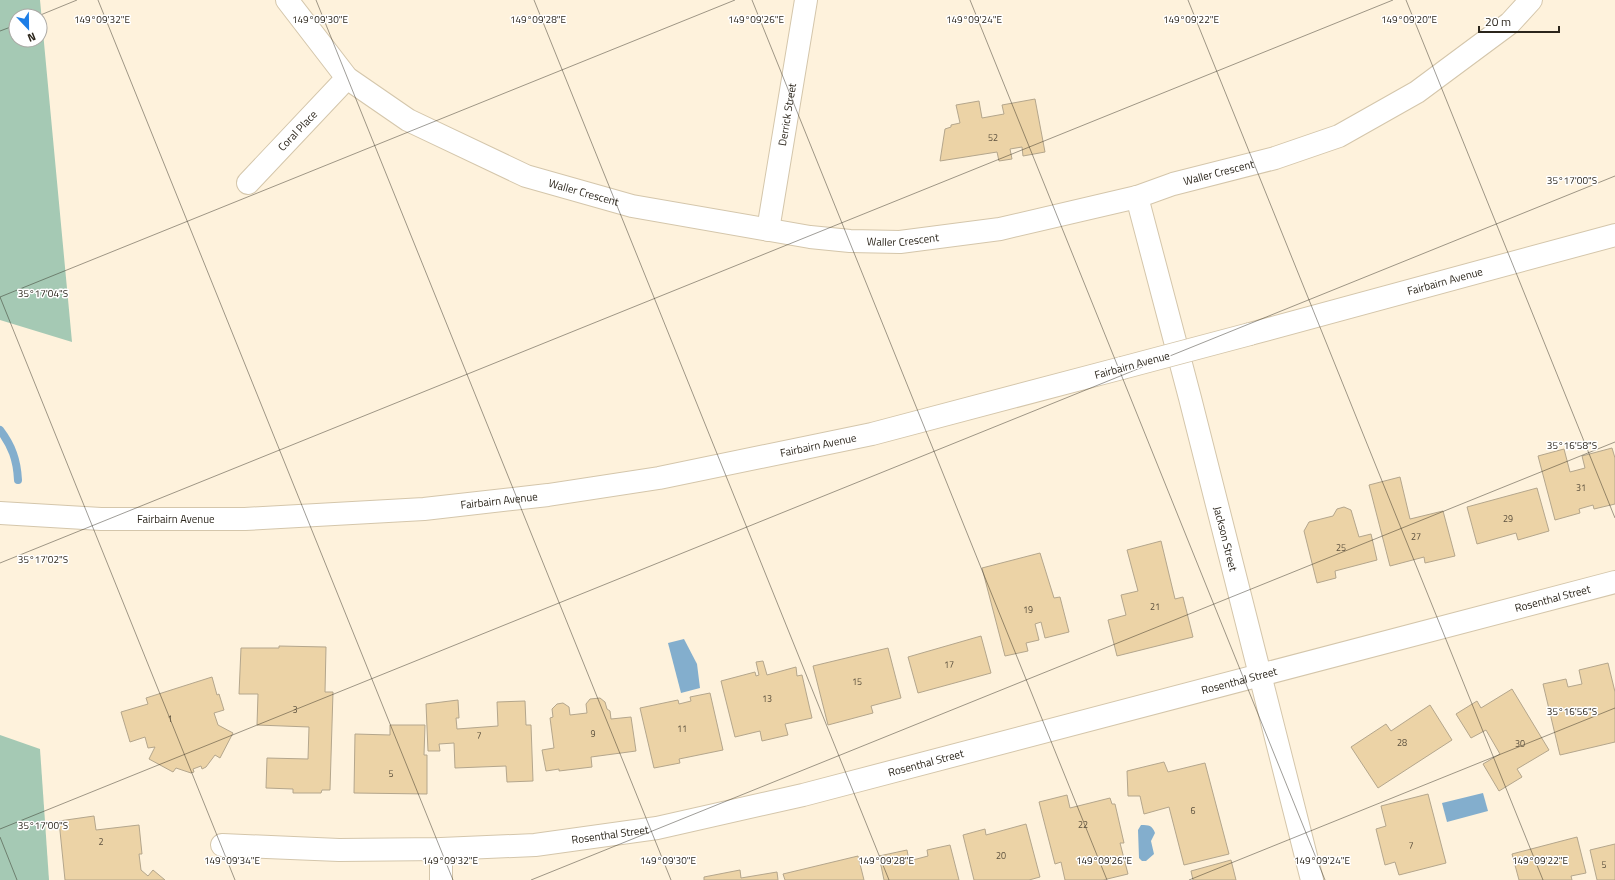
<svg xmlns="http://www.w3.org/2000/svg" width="1615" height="880" viewBox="0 0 1615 880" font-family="'Titillium Web',sans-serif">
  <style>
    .green { fill: #a5c9b4; fill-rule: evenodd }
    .water { fill: #83aecd }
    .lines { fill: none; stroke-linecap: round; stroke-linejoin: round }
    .stream { stroke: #83aecd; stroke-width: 8 }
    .building { fill: #ecd3a6; stroke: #b4a68c }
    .street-casing { stroke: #d4c6ab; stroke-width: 24 }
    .secondary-casing { stroke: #d4c6ab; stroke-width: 24 }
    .street { stroke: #fff; stroke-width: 22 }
    .secondary { stroke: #fff; stroke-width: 22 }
    .secondary-bridge-casing { stroke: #d4c6ab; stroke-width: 24; stroke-linecap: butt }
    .secondary-bridge { stroke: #fff; stroke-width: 22 }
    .ticks { fill: none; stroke: #2b251b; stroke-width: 1; stroke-opacity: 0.45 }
    .labels { text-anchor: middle; stroke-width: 3; stroke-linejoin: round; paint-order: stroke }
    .number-label { font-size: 9px; fill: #5b503e }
    .street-label { font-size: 11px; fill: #2b251b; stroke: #fff }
    .ticks-label { font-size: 10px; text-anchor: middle; fill: #2b251b; stroke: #fff; stroke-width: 3; stroke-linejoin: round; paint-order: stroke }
  </style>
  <rect width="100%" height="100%" fill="#fef2dc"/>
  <g class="green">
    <path d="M0 0H40L72 342 0 320ZM16 16H40V40H16Z"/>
    <path d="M0 735 40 749 49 880H0Z"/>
  </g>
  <g class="water">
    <path d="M684 639 697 664 700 688 681 693 668 643Z"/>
    <path d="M1483 793 1488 811 1447 822 1442 803Z"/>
    <path d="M1141 825C1149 825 1152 825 1155 833L1151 841 1154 854 1146 861H1142L1139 858 1138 830Z"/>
  </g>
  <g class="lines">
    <path class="stream" d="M0 430C12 446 17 460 18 480"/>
  </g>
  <g class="building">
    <path d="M1035 99 1045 152 1023 156 1022 147 1010 149 1012 159 999 161 997 152 940 161 945 129 951 127V125L960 123 956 105 979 101 982 118 1004 114 1002 105Z"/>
    <path d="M1612 448 1615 458V504L1594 509 1593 505 1579 509 1580 513 1555 520 1538 456 1564 449 1570 472 1585 468 1582 456Z"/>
    <path d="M1400 477 1410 519 1443 511 1455 556 1425 563 1424 557 1390 566 1369 485Z"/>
    <path d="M1537 488 1549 531 1518 540 1516 533 1477 544 1467 507Z"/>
    <path d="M1344 507 1351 510 1359 537 1371 534 1377 560 1335 571 1336 578 1317 583 1304 531 1309 522 1333 516 1337 509Z"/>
    <path d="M1161 541 1175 599 1183 597 1193 637 1117 656 1108 620 1126 615 1121 595 1138 591 1127 550Z"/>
    <path d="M1040 553 1054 598 1060 597 1069 632 1045 638 1041 622 1035 624 1039 640 1026 643 1028 651 1005 656 982 568Z"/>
    <path d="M981 636 991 673 918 693 908 657Z"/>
    <path d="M279 646 326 647 325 692H333L330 790H322L321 793H293V789L266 788 267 758 308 759 309 727 257 725 258 694H239L241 648H279Z"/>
    <path d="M888 648 901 698 871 706 873 713 828 725 813 666Z"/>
    <path d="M763 661 767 675 796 667 797 676 802 675 812 718 785 724 788 735 762 741 760 731 735 737 721 681 755 672 756 676 759 675 756 662Z"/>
    <path d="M1608 663 1615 692V742L1560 755 1543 684 1566 679 1568 687 1582 684 1579 670Z"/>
    <path d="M212 677 217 695 219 694 224 710 214 713 218 725 233 733 220 758 215 755 206 767 202 769 201 766 193 769 194 772 191 773 176 768 173 772 149 759 155 747 148 748 145 737 130 742 121 712 148 704 146 698Z"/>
    <path d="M1512 689 1549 750 1517 769 1522 777 1499 791 1483 764 1500 754 1486 730 1471 738 1456 714 1477 701 1481 708Z"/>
    <path d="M710 693 723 750 679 759 680 763 654 768 640 708 678 700 679 704 691 701 690 697Z"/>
    <path d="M600 698 605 702 607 709 610 711 611 719 631 717 636 751 591 757 592 767 559 771V769L546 771 542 750 554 748 550 718 553 717 552 709 557 704 563 703 569 707 570 715 587 713 586 704 590 699Z"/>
    <path d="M458 700 459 718H456L457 729 498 726 497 702 525 701 526 725H531L533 781 507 782 506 766 455 768 454 743 439 744 440 751H428L426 704Z"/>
    <path d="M1430 705 1452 740 1378 788 1351 747 1386 724 1391 731Z"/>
    <path d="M390 725H425L424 755H427V794L354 793 355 734 390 735Z"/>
    <path d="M1164 762 1168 772 1205 763 1229 854 1184 865 1169 807 1144 814 1140 796H1128L1127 771Z"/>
    <path d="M1428 794 1446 863 1399 875 1395 862 1385 865 1376 829 1386 826 1381 806Z"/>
    <path d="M1067 795 1070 808 1110 798 1112 804H1115L1124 843H1120L1128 874 1103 880H1065L1061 862 1055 864 1039 802Z"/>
    <path d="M94 816 96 830 139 825 142 854H139L141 870 148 876 153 870 165 880H65L59 821Z"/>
    <path d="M1026 824 1040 877 1029 880H974L963 835 985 829 986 835Z"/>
    <path d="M1577 837 1586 873 1571 876 1572 880H1519L1512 854Z"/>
    <path d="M1615 844V880H1597L1590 850Z"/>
    <path d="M950 845 959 880H884L879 856 907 850 909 861 928 856 927 850Z"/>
    <path d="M858 856 864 880H785L783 874Z"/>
    <path d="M1231 860 1236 880H1193L1191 871Z"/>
    <path d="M740 870 741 878 777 872 778 880H704V877Z"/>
  </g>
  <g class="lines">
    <g class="street-casing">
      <g id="street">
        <path id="s1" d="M287 0 347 78 408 120 526 176 632 206 810 237 850 241 900 242 1000 229 1137 197 1173 184 1275 158 1339 136 1417 92 1510 23 1531 0"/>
        <path id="s2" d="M248 183 347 78"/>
        <path id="s3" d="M1137 197 1190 398 1312 880"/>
        <path id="s4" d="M768 230 806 0"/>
        <path id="s5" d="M222 845 339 850 441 849 535 845 657 828 803 795 1615 582"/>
        <path d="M441 849V880"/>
      </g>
    </g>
    <g class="secondary-casing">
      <g id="secondary">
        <path id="s6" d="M1250 334 1615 235"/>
        <path id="s7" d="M0 513 101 519H245L424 509 548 495 659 478 872 434 1122 368"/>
      </g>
    </g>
    <use href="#street" class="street"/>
    <use href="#secondary" class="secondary"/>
    <g class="secondary-bridge-casing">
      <path id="secondary-bridge" d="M1122 368 1250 334"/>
    </g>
    <use href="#secondary-bridge" class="secondary-bridge"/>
  </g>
  <path class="ticks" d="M98 0 453 880M316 0 671 880M534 0 889 880M752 0 1107 880M970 0 1325 880M1188 0 1543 880M1406 0 1615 518M38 16 77 0M0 31 16 25M0 297 235 880M0 297 735 0M0 563 1393 0M0 829 1615 176M0 837 17 880M531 880 1615 442M1189 880 1615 708"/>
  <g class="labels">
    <g class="number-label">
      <text x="993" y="141">52</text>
      <text x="1581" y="491">31</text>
      <text x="1508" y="522">29</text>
      <text x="1416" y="540">27</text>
      <text x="1341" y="551">25</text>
      <text x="1155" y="610">21</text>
      <text x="1028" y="613">19</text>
      <text x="949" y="668">17</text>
      <text x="857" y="685">15</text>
      <text x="767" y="702">13</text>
      <text x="295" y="713">3</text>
      <text x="170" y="722">1</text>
      <text x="682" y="732">11</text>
      <text x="593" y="737">9</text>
      <text x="479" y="739">7</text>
      <text x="1402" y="746">28</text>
      <text x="1520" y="747">30</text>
      <text x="391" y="777">5</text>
      <text x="1193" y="814">6</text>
      <text x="1083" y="828">22</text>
      <text x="101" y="845">2</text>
      <text x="1411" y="849">7</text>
      <text x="1001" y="859">20</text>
      <text x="1604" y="868">5</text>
    </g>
    <g class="street-label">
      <text dy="4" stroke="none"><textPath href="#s4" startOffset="117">Derrick Street</textPath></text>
      <text dy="4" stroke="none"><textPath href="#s2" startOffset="72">Coral Place</textPath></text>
      <text dy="4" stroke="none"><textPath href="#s1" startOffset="1011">Waller Crescent</textPath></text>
      <text dy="4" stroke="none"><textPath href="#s1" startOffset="363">Waller Crescent</textPath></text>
      <text dy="4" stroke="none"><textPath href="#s1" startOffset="687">Waller Crescent</textPath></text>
      <text dy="4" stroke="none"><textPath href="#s6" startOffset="202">Fairbairn Avenue</textPath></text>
      <text transform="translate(1132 365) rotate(-15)" y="4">Fairbairn Avenue</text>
      <text dy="4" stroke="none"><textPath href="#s7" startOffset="824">Fairbairn Avenue</textPath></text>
      <text dy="4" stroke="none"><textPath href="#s7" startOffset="500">Fairbairn Avenue</textPath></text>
      <text dy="4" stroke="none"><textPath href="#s7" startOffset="176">Fairbairn Avenue</textPath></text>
      <text dy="4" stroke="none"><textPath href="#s3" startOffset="353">Jackson Street</textPath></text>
      <text dy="4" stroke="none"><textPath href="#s5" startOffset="1361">Rosenthal Street</textPath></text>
      <text dy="4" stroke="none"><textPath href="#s5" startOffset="1037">Rosenthal Street</textPath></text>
      <text dy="4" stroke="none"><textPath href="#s5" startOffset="713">Rosenthal Street</textPath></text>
      <text dy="4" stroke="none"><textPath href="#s5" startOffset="389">Rosenthal Street</textPath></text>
    </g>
  </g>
  <g class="ticks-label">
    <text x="102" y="23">149°09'32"E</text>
    <text x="320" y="23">149°09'30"E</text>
    <text x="538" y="23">149°09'28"E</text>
    <text x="756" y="23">149°09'26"E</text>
    <text x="974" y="23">149°09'24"E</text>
    <text x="1191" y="23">149°09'22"E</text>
    <text x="1409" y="23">149°09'20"E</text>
    <text x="1572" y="184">35°17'00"S</text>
    <text x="43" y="297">35°17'04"S</text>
    <text x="1572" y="449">35°16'58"S</text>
    <text x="43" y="563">35°17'02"S</text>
    <text x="1572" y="715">35°16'56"S</text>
    <text x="43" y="829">35°17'00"S</text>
    <text x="232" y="864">149°09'34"E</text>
    <text x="450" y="864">149°09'32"E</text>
    <text x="668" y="864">149°09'30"E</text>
    <text x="886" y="864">149°09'28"E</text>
    <text x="1104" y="864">149°09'26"E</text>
    <text x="1322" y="864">149°09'24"E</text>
    <text x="1540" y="864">149°09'22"E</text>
  </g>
  <g transform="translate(28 28) rotate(158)"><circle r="19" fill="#ffffff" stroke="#aaa8a4"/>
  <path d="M0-3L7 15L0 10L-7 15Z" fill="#1d7ee7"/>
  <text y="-6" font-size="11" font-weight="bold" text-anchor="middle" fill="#2b251b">N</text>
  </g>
  <path d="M1479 26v6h80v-6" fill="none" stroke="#2b251b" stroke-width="2"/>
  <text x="1485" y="26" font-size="12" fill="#2b251b" stroke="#ffffff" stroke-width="3" paint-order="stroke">20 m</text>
</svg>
